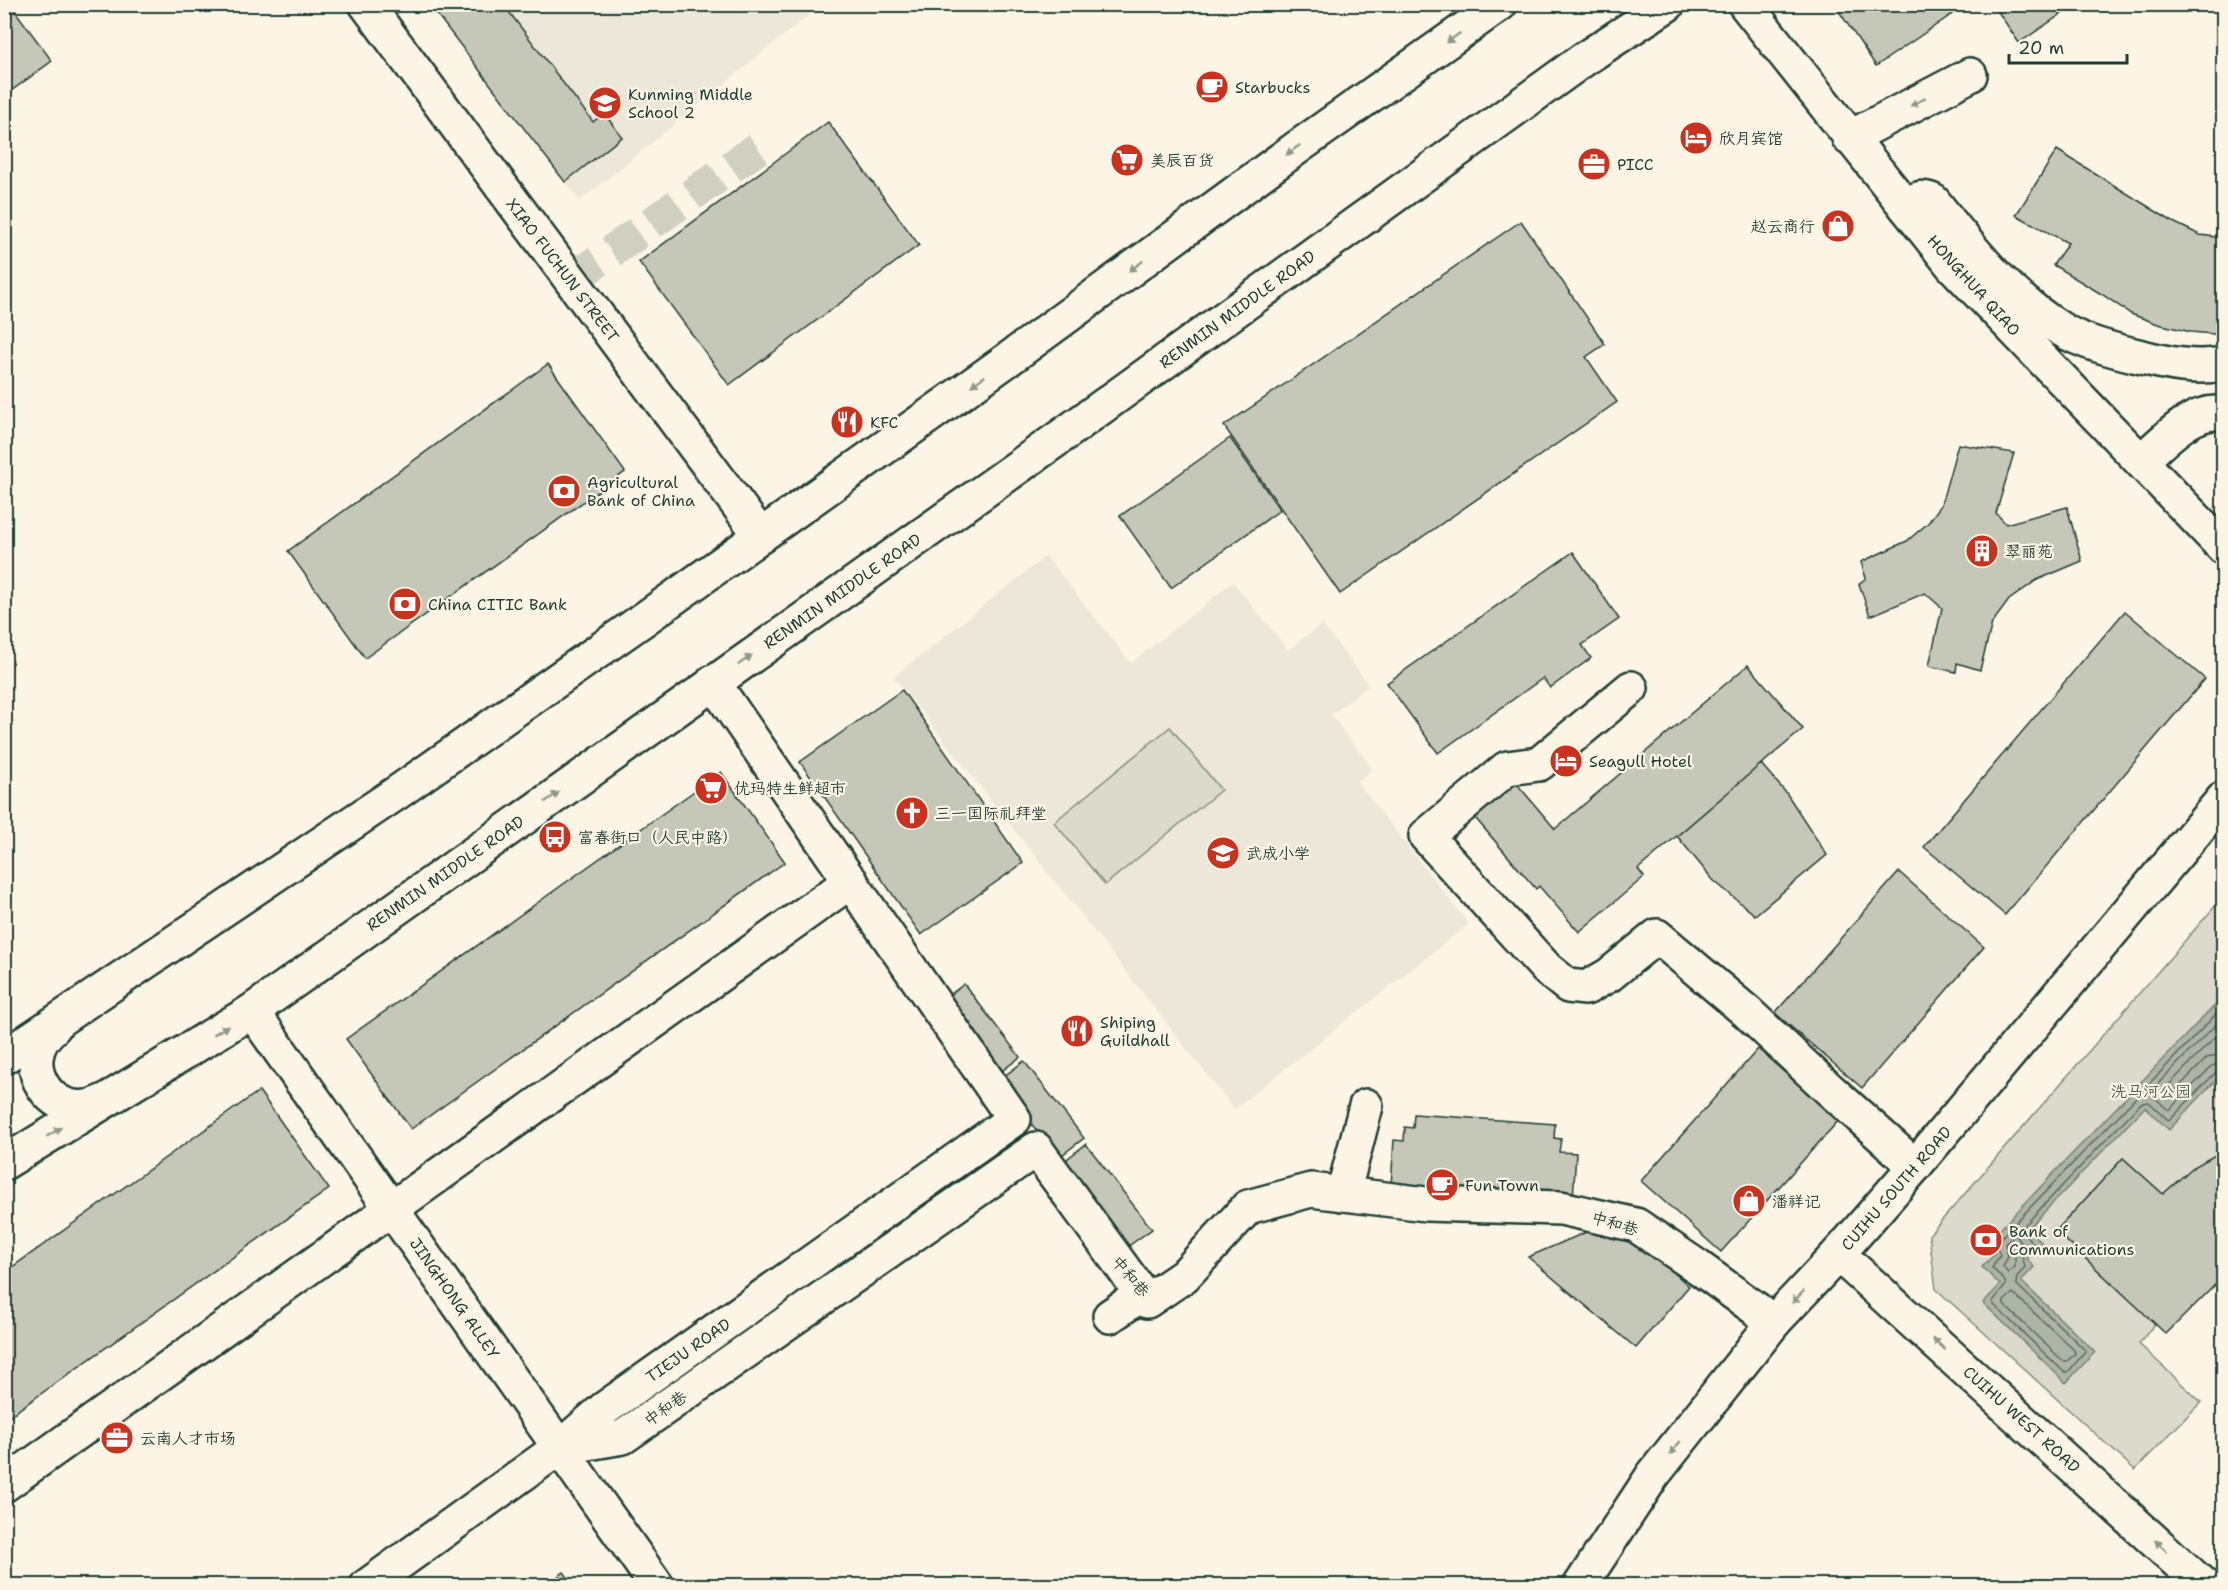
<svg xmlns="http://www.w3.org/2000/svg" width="2228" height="1590" viewBox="0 0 2228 1590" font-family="'Shantell Sans','LXGW WenKai TC',sans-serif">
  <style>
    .built { fill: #ece7d8 }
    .green { fill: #dcdacc; stroke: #7e8c80; stroke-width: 1.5 }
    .water { fill: #aeb3a7; stroke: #758479; stroke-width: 1.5 }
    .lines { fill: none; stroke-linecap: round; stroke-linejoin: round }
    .shore { stroke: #586c62; stroke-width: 1.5 }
    .building { fill: #c5c7b9; stroke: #1f3d34; stroke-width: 1.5 }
    .minor-tunnel { stroke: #d0d0c2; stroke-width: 33; stroke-dasharray: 33 16; stroke-linecap: butt }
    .minor-casing { stroke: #1f3d34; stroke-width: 38 }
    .major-casing { stroke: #1f3d34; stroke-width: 38 }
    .minor { stroke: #fcf5e5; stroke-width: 33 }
    .major { stroke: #fcf5e5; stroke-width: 33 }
    .oneway { fill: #8e998c }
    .labels { text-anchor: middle; stroke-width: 4.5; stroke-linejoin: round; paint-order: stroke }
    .poi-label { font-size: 16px; fill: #1f3d34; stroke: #fcf5e5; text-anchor: start }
    .street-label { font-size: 16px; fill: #1f3d34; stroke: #fcf5e5 }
    .park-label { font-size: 16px; fill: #455c52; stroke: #fcf5e5 }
  </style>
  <rect width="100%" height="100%" fill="#fcf5e5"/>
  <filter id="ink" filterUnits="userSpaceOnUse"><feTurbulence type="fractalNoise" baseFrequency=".0167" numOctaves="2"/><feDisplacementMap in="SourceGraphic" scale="12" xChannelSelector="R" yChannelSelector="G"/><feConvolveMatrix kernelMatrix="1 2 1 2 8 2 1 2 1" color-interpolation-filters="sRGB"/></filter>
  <g filter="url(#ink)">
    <g class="built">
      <path d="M439 5H821L580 201Z"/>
      <path d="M1046 556 1131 663 1233 582 1288 650 1322 624 1369 685 1331 715 1373 769 1357 782 1469 924 1234 1109 894 677Z"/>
    </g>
    <g class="green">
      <path d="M1170 727 1221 790 1105 885 1054 822Z"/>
      <path d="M2223 897V1150L2163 1194 2123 1158 2056 1231 2155 1323 2139 1344 2201 1402 2135 1470 1936 1289 1929 1235Z"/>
    </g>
    <path class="water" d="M2223 998V1025L2220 1028 2223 1031V1073L2169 1130 2145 1107 2028 1229 2042 1243 2027 1259 2034 1267 2021 1281 2095 1352 2066 1383 1983 1303 2000 1285 1982 1267 1995 1254 1985 1245 2206 1014Z"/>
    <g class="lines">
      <g class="shore">
        <path d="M2224 1006 1995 1244 2000 1255 1992 1268 2004 1280 2006 1285 1993 1301V1304L2064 1372H2068L2086 1351 2016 1284 2017 1277 2025 1267 2022 1256 2033 1244 2024 1233V1226L2141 1103 2149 1102 2167 1119 2170 1120 2217 1071 2224 1069"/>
        <path d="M2224 1016 2151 1091V1094L2167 1109H2170L2212 1066 2224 1062"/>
        <path d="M2224 1028 2164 1090V1094L2170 1096 2207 1058 2224 1053"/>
        <path d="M2016 1235 2022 1244 2015 1254V1267L2008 1273 2003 1267 2008 1256 2005 1244 2013 1236Z"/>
        <path d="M2013 1293 2074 1350 2075 1354 2067 1361H2063L2004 1305V1301Z"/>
      </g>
    </g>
    <g class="building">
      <path d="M4 4H10L52 61 4 96Z"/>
      <path d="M429 4H503L593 122 604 113 622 137 565 182Z"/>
      <path d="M1834 4H1967L1876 66Z"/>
      <path d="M1993 4H2076L2019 43Z"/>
      <path d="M828 122 919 245 729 385 639 262Z"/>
      <path d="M2057 150 2173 222 2200 235 2224 238V335L2191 332 2158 324 2131 314 2103 295 2053 265 2068 243 2016 215Z"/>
      <path d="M1521 221 1605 344 1586 357 1617 402 1340 594 1224 426Z"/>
      <path d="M548 364 625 472 365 658 288 551Z"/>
      <path d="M1230 438 1280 510 1171 588 1120 516Z"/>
      <path d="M1958 444 2014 453 1996 513 2006 524 2067 507 2082 561 2037 580 2009 600 1992 623 1980 670 1957 663 1956 672 1929 666 1942 608 1925 593 1870 616 1859 584 1866 578 1861 562 1907 541 1928 523 1941 505Z"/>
      <path d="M1573 552 1619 619 1582 645 1591 658 1550 688 1543 678 1438 753 1387 683Z"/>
      <path d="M2125 611 2205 679 2005 915 1924 847Z"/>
      <path d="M1748 665 1803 729 1638 869 1644 877 1579 932 1539 886 1536 889 1465 806 1506 771 1555 829Z"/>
      <path d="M902 690 1023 863 921 935 800 762Z"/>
      <path d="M1761 764 1787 794 1827 855 1755 915 1713 880 1677 836Z"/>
      <path d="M721 772 785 862 411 1129 346 1039Z"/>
      <path d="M1899 872 1984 947 1862 1088 1775 1013Z"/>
      <path d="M964 984 1020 1057 998 1074 942 1001Z"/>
      <path d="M1758 1049 1839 1120 1721 1252 1641 1181Z"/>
      <path d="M1024 1061 1084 1138 1058 1158 998 1081Z"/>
      <path d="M259 1091 329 1189 4 1420V1273Z"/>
      <path d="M1414 1114 1555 1124 1554 1138 1561 1139 1559 1152 1576 1153 1573 1198 1391 1186 1394 1140 1404 1141 1405 1127 1413 1128Z"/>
      <path d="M1086 1144 1152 1229 1127 1247 1062 1163Z"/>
      <path d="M2224 1150V1276L2166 1334 2056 1231 2123 1158 2163 1194 2192 1168Z"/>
      <path d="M1591 1230 1621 1234 1651 1252 1689 1286 1636 1348 1528 1257Z"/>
      <path d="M564 1572 574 1586H545Z"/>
    </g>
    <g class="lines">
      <path class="minor-tunnel" d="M571 280 761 146"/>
      <g class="minor-casing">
        <g id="minor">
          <path d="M366 4 761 536"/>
          <path d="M1745 4 1952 265 2224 548"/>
          <path d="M1849 138 1970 75"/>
          <path d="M1906 207C1916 198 1921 196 1933 201 1970 248 2008 296 2059 328 2080 342 2117 351 2142 357 2169 364 2195 369 2224 364"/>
          <path d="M2141 461C2162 443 2194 406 2224 414"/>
          <path d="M1631 688 1539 764 1507 768 1426 836 1547 969 1568 986 1586 988 1609 975 1657 936 1747 1012 1829 1089 1915 1166"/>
          <path d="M252 1011 657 1586"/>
          <path d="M1343 1194 1366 1106"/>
          <path d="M1838 1254 2204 1586"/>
          <path d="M1110 1316 1142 1294"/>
          <path d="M559 1448 623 1437 1036 1149 1147 1301 1184 1276 1248 1207 1311 1190 1426 1204 1561 1208 1636 1225 1698 1267 1774 1322"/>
          <path d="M4 1485 851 881"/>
          <path d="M367 1586 559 1448 604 1409 1014 1119 713 682"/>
          <path d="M1580 1586 1653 1475 1774 1322 1838 1254 1915 1166 2224 798"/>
        </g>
      </g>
      <g class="major-casing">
        <g id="major">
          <path d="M54 1027C10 1062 54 1127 102 1102"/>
          <path d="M4 1057 398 792 644 619 1010 358 1298 147 1500 4"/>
          <path d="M4 1163 252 1011 1070 430 1584 59 1668 4"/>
        </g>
      </g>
      <use href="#minor" class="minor"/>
      <use href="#major" class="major"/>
    </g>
    <defs><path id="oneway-solid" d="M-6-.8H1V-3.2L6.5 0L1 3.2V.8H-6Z" transform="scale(1.5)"/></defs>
    <g class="oneway">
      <use href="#oneway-solid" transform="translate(1453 38) rotate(145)"/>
      <use href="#oneway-solid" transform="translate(1918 102) rotate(152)"/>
      <use href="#oneway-solid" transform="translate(1293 150) rotate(144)"/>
      <use href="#oneway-solid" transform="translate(1136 266) rotate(144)"/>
      <use href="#oneway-solid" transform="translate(978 381) rotate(144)"/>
      <use href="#oneway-solid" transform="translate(745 660) rotate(-35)"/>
      <use href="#oneway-solid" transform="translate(552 797) rotate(-35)"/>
      <use href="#oneway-solid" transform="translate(221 1030) rotate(-31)"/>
      <use href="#oneway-solid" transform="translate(54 1132) rotate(-32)"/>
      <use href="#oneway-solid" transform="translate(1798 1297) rotate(134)"/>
      <use href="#oneway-solid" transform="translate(1939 1344) rotate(-138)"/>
      <use href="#oneway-solid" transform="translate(1675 1448) rotate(128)"/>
      <use href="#oneway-solid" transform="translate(2161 1546) rotate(-137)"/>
    </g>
  </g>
  <defs>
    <g id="cafe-disc" transform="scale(1.725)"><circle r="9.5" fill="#c8321e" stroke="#fcf5e5"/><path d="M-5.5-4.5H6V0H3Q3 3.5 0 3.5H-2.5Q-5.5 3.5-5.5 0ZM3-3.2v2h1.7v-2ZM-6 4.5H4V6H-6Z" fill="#fff"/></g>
    <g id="school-disc" transform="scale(1.725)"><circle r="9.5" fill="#c8321e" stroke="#fcf5e5"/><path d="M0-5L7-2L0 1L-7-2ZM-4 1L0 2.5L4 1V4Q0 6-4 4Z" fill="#fff"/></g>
    <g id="hotel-disc" transform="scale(1.725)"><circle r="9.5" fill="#c8321e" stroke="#fcf5e5"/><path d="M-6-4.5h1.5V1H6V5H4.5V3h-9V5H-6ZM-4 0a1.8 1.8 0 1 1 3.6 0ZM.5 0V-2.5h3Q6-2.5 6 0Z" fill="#fff"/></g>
    <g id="supermarket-disc" transform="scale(1.725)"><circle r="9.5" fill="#c8321e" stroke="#fcf5e5"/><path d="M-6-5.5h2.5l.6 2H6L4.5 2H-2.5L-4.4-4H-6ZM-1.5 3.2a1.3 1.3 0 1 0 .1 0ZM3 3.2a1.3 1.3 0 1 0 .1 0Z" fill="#fff"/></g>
    <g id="office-disc" transform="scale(1.725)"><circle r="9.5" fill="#c8321e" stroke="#fcf5e5"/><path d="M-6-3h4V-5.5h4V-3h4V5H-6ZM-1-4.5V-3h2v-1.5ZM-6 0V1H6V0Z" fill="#fff"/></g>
    <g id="shop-disc" transform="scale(1.725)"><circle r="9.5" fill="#c8321e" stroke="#fcf5e5"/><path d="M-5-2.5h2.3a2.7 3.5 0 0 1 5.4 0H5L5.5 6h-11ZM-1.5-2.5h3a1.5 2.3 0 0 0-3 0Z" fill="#fff"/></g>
    <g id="restaurant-disc" transform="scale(1.725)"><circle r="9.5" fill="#c8321e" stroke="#fcf5e5"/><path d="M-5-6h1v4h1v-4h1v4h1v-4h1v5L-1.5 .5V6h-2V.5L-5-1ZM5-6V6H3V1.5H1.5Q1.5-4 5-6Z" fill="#fff"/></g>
    <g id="bank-disc" transform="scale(1.725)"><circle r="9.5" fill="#c8321e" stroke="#fcf5e5"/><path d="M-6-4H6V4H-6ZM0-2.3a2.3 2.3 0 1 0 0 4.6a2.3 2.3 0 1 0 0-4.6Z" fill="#fff"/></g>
    <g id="building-disc" transform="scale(1.725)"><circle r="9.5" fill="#c8321e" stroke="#fcf5e5"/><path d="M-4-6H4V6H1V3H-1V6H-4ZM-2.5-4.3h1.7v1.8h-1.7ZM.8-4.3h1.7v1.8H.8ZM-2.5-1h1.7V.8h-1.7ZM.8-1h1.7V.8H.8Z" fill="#fff"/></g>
    <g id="church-disc" transform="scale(1.725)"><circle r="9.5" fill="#c8321e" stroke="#fcf5e5"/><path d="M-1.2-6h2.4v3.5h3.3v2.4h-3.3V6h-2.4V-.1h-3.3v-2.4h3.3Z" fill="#fff"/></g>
    <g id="bus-disc" transform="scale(1.725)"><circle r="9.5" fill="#c8321e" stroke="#fcf5e5"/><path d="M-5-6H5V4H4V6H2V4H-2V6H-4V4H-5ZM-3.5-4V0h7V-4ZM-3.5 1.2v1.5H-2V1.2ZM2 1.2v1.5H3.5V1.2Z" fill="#fff"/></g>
  </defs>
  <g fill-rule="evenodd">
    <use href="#cafe-disc" x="1212" y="87"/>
    <use href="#school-disc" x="605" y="103"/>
    <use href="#hotel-disc" x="1696" y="138"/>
    <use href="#supermarket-disc" x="1127" y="160"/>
    <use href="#office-disc" x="1594" y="164"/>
    <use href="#shop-disc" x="1838" y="226"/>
    <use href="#restaurant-disc" x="847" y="422"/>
    <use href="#bank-disc" x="564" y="491"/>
    <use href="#building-disc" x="1982" y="551"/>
    <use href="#bank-disc" x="405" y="604"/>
    <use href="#hotel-disc" x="1566" y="761"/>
    <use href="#supermarket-disc" x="711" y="788"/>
    <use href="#church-disc" x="912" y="813"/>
    <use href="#bus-disc" x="555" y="837"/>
    <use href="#school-disc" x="1223" y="853"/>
    <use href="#restaurant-disc" x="1077" y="1031"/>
    <use href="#cafe-disc" x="1442" y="1185"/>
    <use href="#shop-disc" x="1749" y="1201"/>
    <use href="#bank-disc" x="1986" y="1240"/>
    <use href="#office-disc" x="117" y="1438"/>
  </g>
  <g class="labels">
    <g class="poi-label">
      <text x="1235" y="93">Starbucks</text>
      <text x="628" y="100">Kunming Middle<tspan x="628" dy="18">School 2</tspan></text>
      <text x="1719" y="144">欣月宾馆</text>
      <text x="1150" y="166">美辰百货</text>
      <text x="1617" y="170">PICC</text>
      <text x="1815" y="232" text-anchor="end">赵云商行</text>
      <text x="870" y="428">KFC</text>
      <text x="587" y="488">Agricultural<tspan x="587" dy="18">Bank of China</tspan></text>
      <text x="2005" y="557">翠丽苑</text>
      <text x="428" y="610">China CITIC Bank</text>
      <text x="1589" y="767">Seagull Hotel</text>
      <text x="734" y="794">优玛特生鲜超市</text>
      <text x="935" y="819">三一国际礼拜堂</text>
      <text x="578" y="843">富春街口（人民中路）</text>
      <text x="1246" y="859">武成小学</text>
      <text x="1100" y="1028">Shiping<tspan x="1100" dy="18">Guildhall</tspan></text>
      <text x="1465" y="1191">Fun Town</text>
      <text x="1772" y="1207">潘祥记</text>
      <text x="2009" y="1237">Bank of<tspan x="2009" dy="18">Communications</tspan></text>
      <text x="140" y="1444">云南人才市场</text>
    </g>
    <g class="street-label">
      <text transform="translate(563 270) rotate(53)" y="6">XIAO FUCHUN STREET</text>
      <text transform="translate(1974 285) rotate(48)" y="6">HONGHUA QIAO</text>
      <text transform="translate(1237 309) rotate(-36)" y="6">RENMIN MIDDLE ROAD</text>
      <text transform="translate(842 591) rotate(-35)" y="6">RENMIN MIDDLE ROAD</text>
      <text transform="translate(445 873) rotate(-35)" y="6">RENMIN MIDDLE ROAD</text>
      <text transform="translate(1896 1188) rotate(-49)" y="6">CUIHU SOUTH ROAD</text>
      <text transform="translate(1615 1223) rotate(17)" y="6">中和巷</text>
      <text transform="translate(1131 1276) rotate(50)" y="6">中和巷</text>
      <text transform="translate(455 1298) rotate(55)" y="6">JINGHONG ALLEY</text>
      <text transform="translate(688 1350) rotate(-35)" y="6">TIEJU ROAD</text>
      <text transform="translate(665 1408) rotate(-35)" y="6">中和巷</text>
      <text transform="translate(2022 1419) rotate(42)" y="6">CUIHU WEST ROAD</text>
    </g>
    <g class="park-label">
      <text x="2151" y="1097">洗马河公园</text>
    </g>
  </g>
  <rect width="2228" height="1590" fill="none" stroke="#fcf5e5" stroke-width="24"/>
  <rect x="12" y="12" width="2204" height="1566" fill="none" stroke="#1f3d34" stroke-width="2" filter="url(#ink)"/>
  <path d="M2009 54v9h118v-9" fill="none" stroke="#1f3d34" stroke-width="3"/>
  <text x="2018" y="54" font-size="18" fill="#1f3d34" stroke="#fcf5e5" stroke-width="4.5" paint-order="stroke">20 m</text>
</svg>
